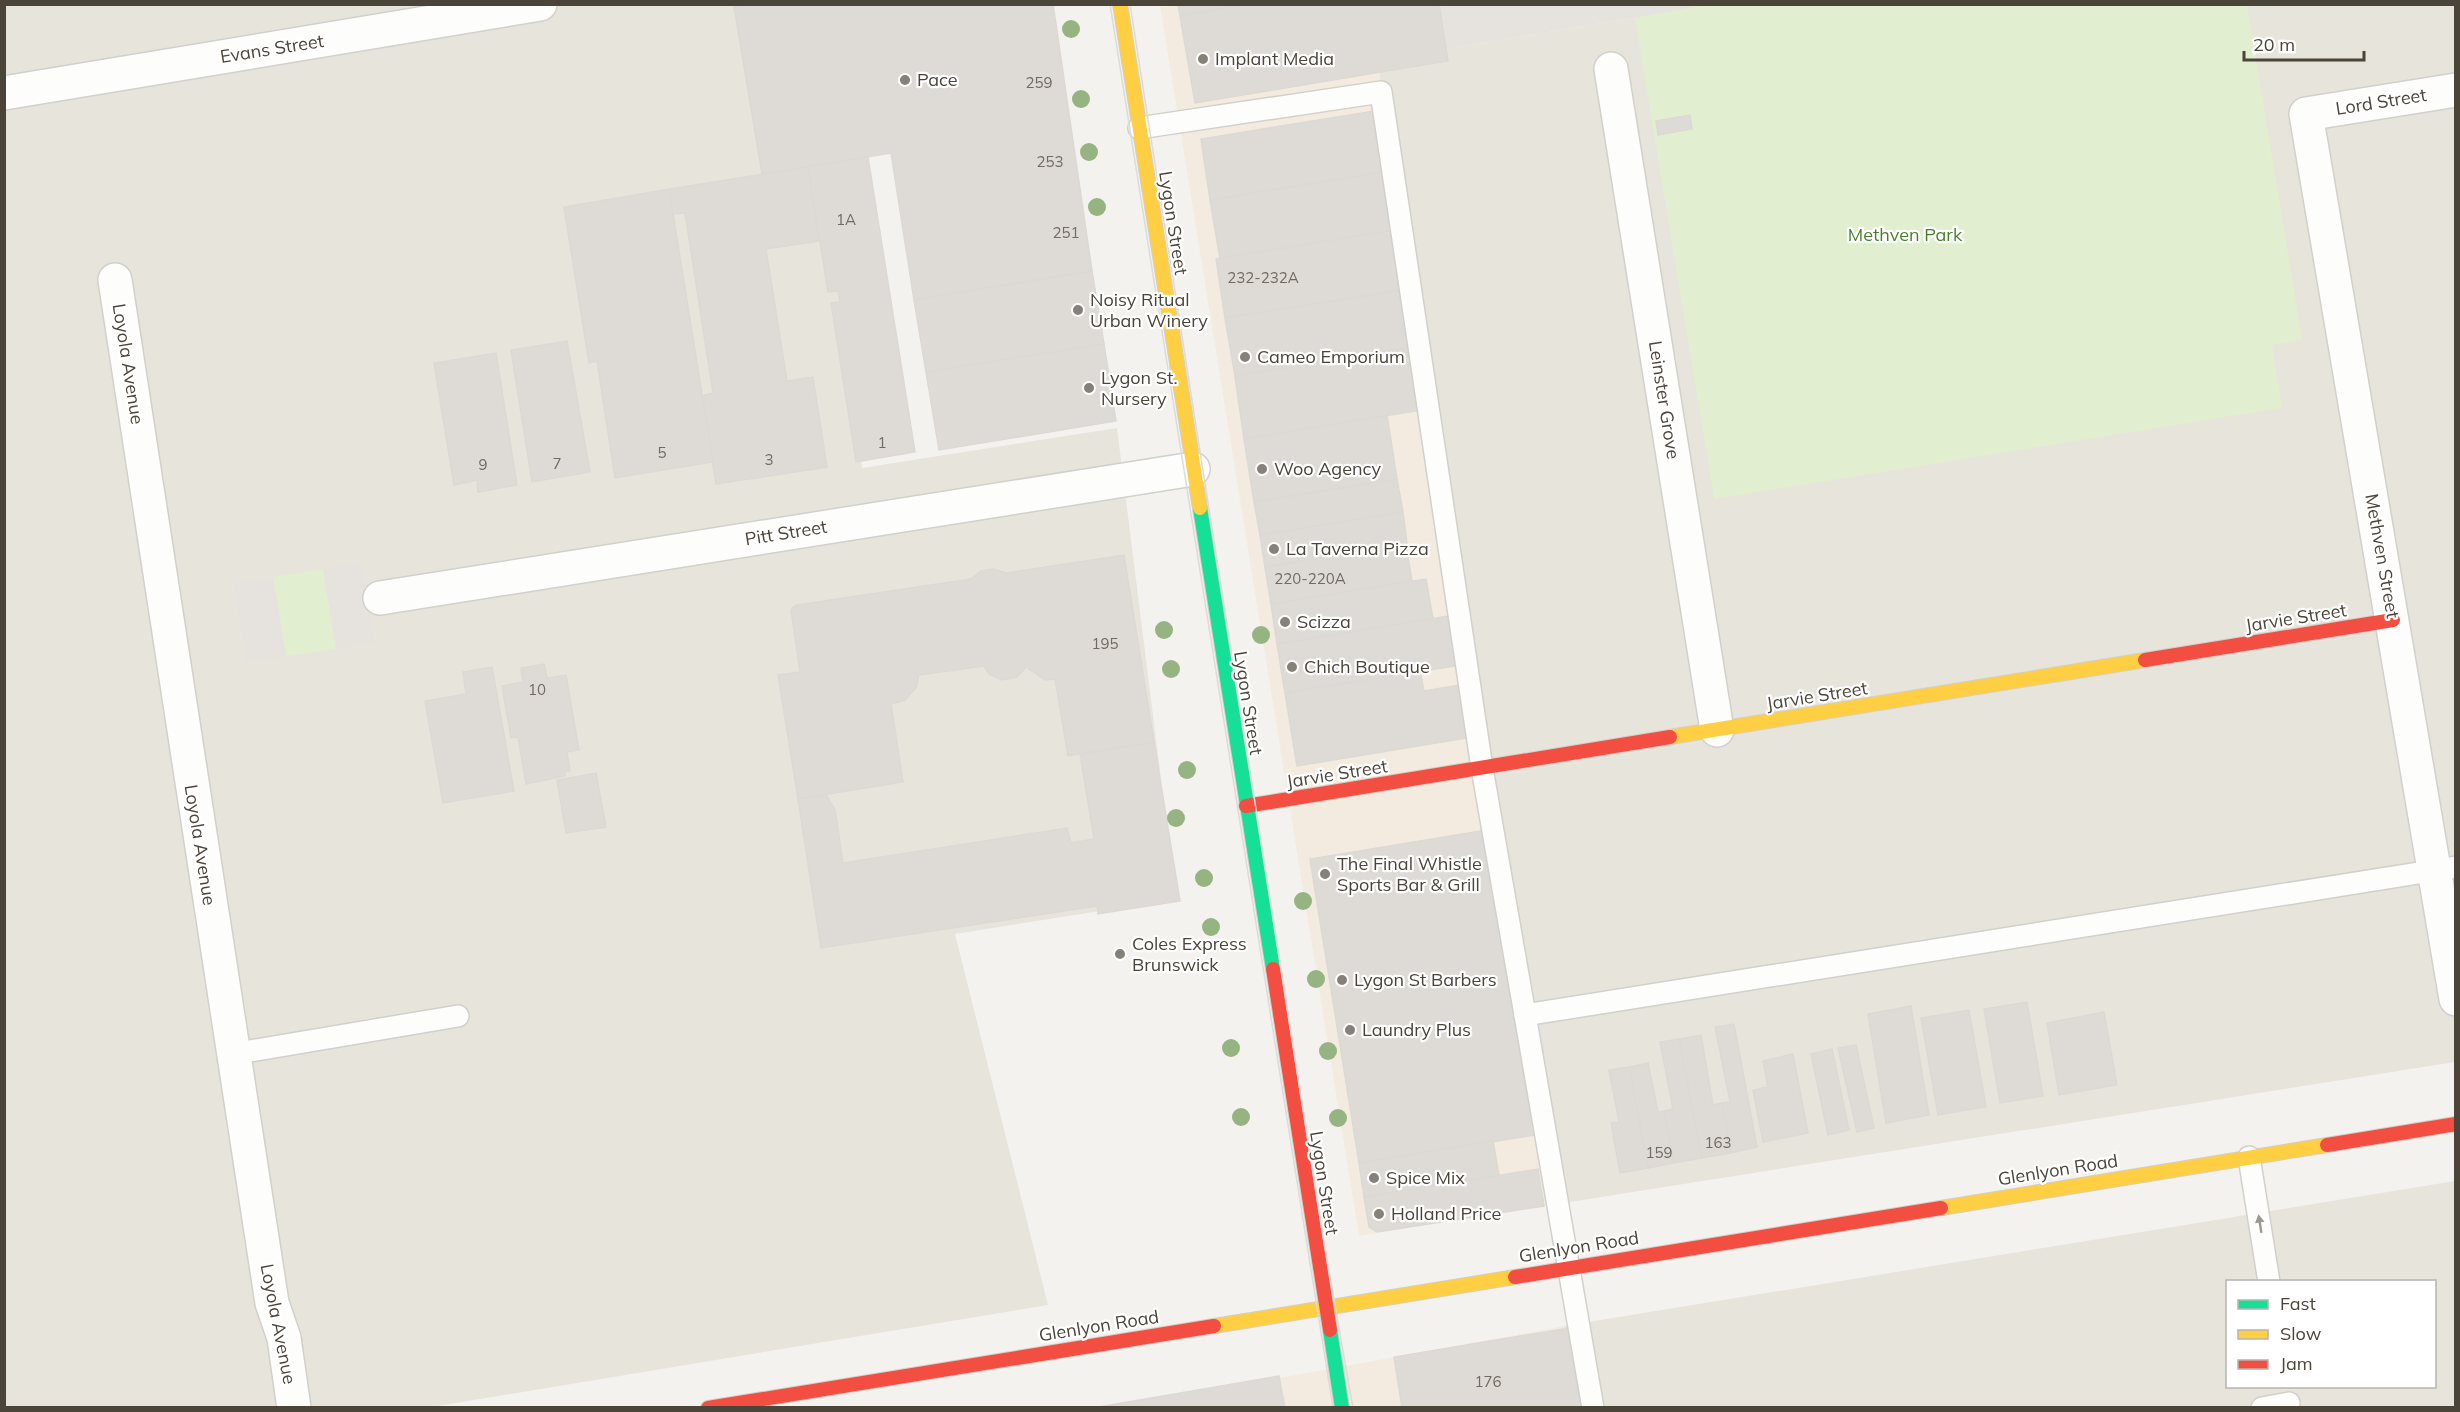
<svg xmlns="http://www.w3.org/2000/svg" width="2460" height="1412" viewBox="0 0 2460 1412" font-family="Mulish,sans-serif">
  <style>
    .residential { fill: #e7e4dc; fill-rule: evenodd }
    .commercial { fill: #f3ebdf }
    .industrial { fill: #e6e2de }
    .green { fill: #e1eecf }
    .parking { fill: #e6e3df }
    .building { fill: #dedbd6; stroke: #dcd9d4; stroke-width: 1.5 }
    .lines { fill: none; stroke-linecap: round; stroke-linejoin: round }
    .lane-casing { stroke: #d2d0cb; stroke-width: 24 }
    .street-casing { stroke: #d2d0cb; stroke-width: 36 }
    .fast-casing { stroke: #d3cfc5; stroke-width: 16 }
    .slow-casing { stroke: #d3cfc5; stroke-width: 16 }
    .jam-casing { stroke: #d3cfc5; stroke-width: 16 }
    .lane { stroke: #fdfdfc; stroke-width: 21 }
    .street { stroke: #fdfdfc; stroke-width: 33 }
    .fast { stroke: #16e098; stroke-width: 14 }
    .slow { stroke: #ffcf43; stroke-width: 14 }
    .jam { stroke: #f24e42; stroke-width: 14 }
    .tram { stroke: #dbdbda; stroke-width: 1.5 }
    .tree { fill: #96b382 }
    .oneway { fill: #9b9791 }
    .poi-dot { fill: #868178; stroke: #fff; stroke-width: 2 }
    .labels { text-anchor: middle; stroke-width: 4.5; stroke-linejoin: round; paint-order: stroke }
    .number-label { font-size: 15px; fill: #706a61 }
    .street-label { font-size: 18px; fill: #4b4439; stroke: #fff }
    .poi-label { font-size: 18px; fill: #4b4439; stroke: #fff; text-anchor: start }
    .park-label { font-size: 18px; fill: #4a7f2a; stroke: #fff }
  </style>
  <rect width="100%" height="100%" fill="#f4f2ee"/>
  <g class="residential">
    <path d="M5 5H803L862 468 1117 428 1176 899 955 934 1048 1305 432 1407 5 1408Z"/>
    <path d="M1711 5H2455V1062L1557 1204 1482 768 1379 72 1446 49Z"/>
    <path d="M2455 1181V1407H1579L1564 1326ZM2228 1282H2434V1386H2228Z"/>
  </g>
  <g class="commercial">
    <path d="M1160 5H1438L1448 61 1379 73 1482 768 1557 1204 1359 1236Z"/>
    <path d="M1564 1326 1579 1407 1115 1408Z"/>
  </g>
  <path class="industrial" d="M1438 5H1711L1446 49Z"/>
  <g class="green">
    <path d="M1711 4 2247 5 2302 339 2272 345 2282 408 1714 499 1635 18Z"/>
    <path d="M323 569 336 649 286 656 273 577Z"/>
  </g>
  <g class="parking">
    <path d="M362 563 375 642 336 649 323 569Z"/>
    <path d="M273 577 286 656 246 663 233 583Z"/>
  </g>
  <g class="building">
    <path d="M750 4H1053L1092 271 914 300 891 153 762 174 734 7Z"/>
    <path d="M1178 4H1249L1180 16Z"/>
    <path d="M1249 4H1439L1448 61 1195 103 1180 16Z"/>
    <path d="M1374 111 1384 172 1210 200 1201 139Z"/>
    <path d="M1690 115 1692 129 1658 135 1656 121Z"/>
    <path d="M868 157 915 452 856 462 831 303 840 302 838 291 828 292 808 167Z"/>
    <path d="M808 167 819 241 766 249 787 381 813 377 827 467 716 484 702 396 713 393 685 213 673 214 669 189Z"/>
    <path d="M1384 172 1393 230 1220 259 1210 200Z"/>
    <path d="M669 189 713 462 615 478 597 361 589 363 564 207Z"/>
    <path d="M1393 230 1403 290 1225 318 1216 259Z"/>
    <path d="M1092 271 1104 344 926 372 914 300Z"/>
    <path d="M1403 290 1413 347 1235 376 1225 318Z"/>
    <path d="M567 341 590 472 532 482 511 350Z"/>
    <path d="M1104 344 1116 421 939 450 926 372Z"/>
    <path d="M1413 347 1422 410 1244 439 1235 376Z"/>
    <path d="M496 353 517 485 478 492 477 480 454 485 434 363Z"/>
    <path d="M1387 415 1397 479 1254 502 1244 439Z"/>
    <path d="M1397 479 1403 512 1260 535 1254 502Z"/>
    <path d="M1403 512 1407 544 1265 567 1260 535Z"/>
    <path d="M1406 544 1412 581 1271 604 1265 567Z"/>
    <path d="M1124 555 1154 742 1068 756 1055 679 1045 680 1026 667 1017 677 1002 680 989 674 984 666 919 675 916 688 905 700 891 704 903 782 798 799 778 675 800 672 791 610 793 607 797 605 971 579 981 571 993 569 1006 573Z"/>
    <path d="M1426 579 1433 619 1277 644 1271 604Z"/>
    <path d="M1454 615 1462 665 1285 693 1277 644Z"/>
    <path d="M544 664 547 678 566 675 579 750 567 752 570 771H565V776L526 784 518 737 511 738 502 686 523 682 521 668Z"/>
    <path d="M492 667 514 791 443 803 425 701 466 694 463 672Z"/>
    <path d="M1420 671 1424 691 1465 684 1473 737 1297 766 1285 693Z"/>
    <path d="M1154 742 1180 901 1098 914 1097 906 821 948 798 799 826 795 835 809 843 863 1067 828 1071 843 1094 839 1080 754Z"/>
    <path d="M596 773 606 827 566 833 557 780Z"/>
    <path d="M1486 830 1535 1135 1359 1163 1310 859Z"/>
    <path d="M2027 1002 2043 1096 2000 1103 1984 1009Z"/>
    <path d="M1911 1006 1929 1115 1886 1123 1868 1014Z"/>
    <path d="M1969 1010 1986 1107 1938 1115 1921 1018Z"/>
    <path d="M2104 1012 2117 1085 2059 1095 2047 1023Z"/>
    <path d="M1734 1024 1757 1147 1731 1153 1722 1103 1730 1102 1715 1027Z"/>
    <path d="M1701 1035 1713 1105 1722 1103 1731 1153 1702 1158 1679 1039Z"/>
    <path d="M1679 1039 1702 1158 1674 1163 1664 1111 1673 1109 1660 1042Z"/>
    <path d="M1856 1045 1874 1128 1857 1132 1838 1048Z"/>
    <path d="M1832 1049 1849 1130 1828 1135 1811 1054Z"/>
    <path d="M1793 1054 1808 1133 1763 1142 1753 1090 1768 1087 1763 1061Z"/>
    <path d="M1648 1063 1658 1112 1664 1111 1674 1163 1648 1168 1629 1067Z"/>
    <path d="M1629 1067 1648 1168 1620 1173 1611 1123 1619 1122 1609 1070Z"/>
    <path d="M1493 1141 1499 1176 1364 1197 1359 1163Z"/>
    <path d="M1538 1169 1544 1206 1377 1232 1369 1227 1364 1197Z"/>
    <path d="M1569 1328 1582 1408H1402L1394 1357Z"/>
    <path d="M1279 1376 1285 1408H1093Z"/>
  </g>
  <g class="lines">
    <g class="lane-casing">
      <g id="lane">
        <path d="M1139 128 1381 92 1482 768 1525 1015 2456 867"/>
        <path d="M1525 1015 1593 1408"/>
        <path d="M232 1054 458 1016"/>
        <path d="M2249 1157 2269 1282"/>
        <path d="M2262 1408 2289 1403"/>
      </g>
    </g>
    <g class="street-casing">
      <g id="street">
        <path d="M1611 69 1717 730"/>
        <path d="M2456 90 2306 114 2456 999"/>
        <path d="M4 93 540 4"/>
        <path d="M115 280 272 1303 284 1338 294 1408"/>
        <path d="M380 598 1193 469"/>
      </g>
    </g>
    <g class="fast-casing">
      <g id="fast">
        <path d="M1200 508 1273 969"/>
        <path d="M1330 1330 1342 1408"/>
      </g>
    </g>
    <g class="slow-casing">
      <g id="slow">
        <path d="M1120 4 1200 508"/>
        <path d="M1670 737 2145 660"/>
        <path d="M1941 1208 2327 1145"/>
        <path d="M1214 1326 1515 1277"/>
      </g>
    </g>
    <g class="jam-casing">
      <g id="jam">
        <path d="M2145 660 2393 620"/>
        <path d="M1246 806 1670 737"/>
        <path d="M1273 969 1330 1330"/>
        <path d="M2327 1145 2456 1124"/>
        <path d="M1515 1277 1941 1208"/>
        <path d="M708 1408 1214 1326"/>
      </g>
    </g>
    <use href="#lane" class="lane"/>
    <use href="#street" class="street"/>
    <use href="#fast" class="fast"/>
    <use href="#slow" class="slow"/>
    <use href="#jam" class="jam"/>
    <g class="tram">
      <path d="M1110 4 1333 1408"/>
      <path d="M1130 4 1322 1231 1353 1408"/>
    </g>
  </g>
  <g class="tree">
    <circle cx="1071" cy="29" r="9"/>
    <circle cx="1081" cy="99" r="9"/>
    <circle cx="1089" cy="152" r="9"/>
    <circle cx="1097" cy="207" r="9"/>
    <circle cx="1164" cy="630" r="9"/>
    <circle cx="1261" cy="635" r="9"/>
    <circle cx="1171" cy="669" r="9"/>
    <circle cx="1187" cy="770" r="9"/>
    <circle cx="1176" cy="818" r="9"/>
    <circle cx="1204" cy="878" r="9"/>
    <circle cx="1303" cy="901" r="9"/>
    <circle cx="1211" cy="927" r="9"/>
    <circle cx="1316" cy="979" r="9"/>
    <circle cx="1231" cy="1048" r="9"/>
    <circle cx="1328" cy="1051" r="9"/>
    <circle cx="1241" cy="1117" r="9"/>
    <circle cx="1338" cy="1118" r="9"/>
  </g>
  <defs><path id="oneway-solid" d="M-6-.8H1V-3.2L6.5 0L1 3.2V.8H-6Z" transform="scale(1.5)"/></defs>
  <use class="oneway" href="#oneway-solid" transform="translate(2260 1224) rotate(-99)"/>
  <g class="poi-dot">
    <circle cx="1203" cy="59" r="6"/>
    <circle cx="905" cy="80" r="6"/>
    <circle cx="1078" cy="310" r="6"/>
    <circle cx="1245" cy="357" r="6"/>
    <circle cx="1089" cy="388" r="6"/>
    <circle cx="1262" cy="469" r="6"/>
    <circle cx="1274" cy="549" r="6"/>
    <circle cx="1285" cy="622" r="6"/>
    <circle cx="1292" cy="667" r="6"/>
    <circle cx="1325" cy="874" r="6"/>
    <circle cx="1120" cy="954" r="6"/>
    <circle cx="1342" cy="980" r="6"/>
    <circle cx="1350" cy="1030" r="6"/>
    <circle cx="1374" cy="1178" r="6"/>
    <circle cx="1379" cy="1214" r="6"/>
  </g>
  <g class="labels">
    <g class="number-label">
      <text x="1039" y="88">259</text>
      <text x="1050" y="167">253</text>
      <text x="846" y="225">1A</text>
      <text x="1066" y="238">251</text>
      <text x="1263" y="283">232-232A</text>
      <text x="882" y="448">1</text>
      <text x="662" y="458">5</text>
      <text x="769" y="465">3</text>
      <text x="557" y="469">7</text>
      <text x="483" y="470">9</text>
      <text x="1310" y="584">220-220A</text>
      <text x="1105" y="649">195</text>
      <text x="537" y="695">10</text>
      <text x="1718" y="1148">163</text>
      <text x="1659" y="1158">159</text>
      <text x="1488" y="1387">176</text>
    </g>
    <g class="street-label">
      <text transform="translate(272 49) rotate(-9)" y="6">Evans Street</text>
      <text transform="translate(2381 102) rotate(-9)" y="6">Lord Street</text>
      <text transform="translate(1173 223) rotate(81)" y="6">Lygon Street</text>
      <text transform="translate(128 364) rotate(81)" y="6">Loyola Avenue</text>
      <text transform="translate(1664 400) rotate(81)" y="6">Leinster Grove</text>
      <text transform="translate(786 533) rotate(-9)" y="6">Pitt Street</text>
      <text transform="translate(2382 556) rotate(80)" y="6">Methven Street</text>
      <text transform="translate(2296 618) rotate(-9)" y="6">Jarvie Street</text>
      <text transform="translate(1817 696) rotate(-9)" y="6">Jarvie Street</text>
      <text transform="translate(1248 703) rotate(81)" y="6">Lygon Street</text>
      <text transform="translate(1337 774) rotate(-9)" y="6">Jarvie Street</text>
      <text transform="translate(200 845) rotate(81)" y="6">Loyola Avenue</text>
      <text transform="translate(2058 1170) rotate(-9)" y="6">Glenlyon Road</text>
      <text transform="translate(1324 1183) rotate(81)" y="6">Lygon Street</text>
      <text transform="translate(1579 1247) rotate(-9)" y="6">Glenlyon Road</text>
      <text transform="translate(278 1324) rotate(79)" y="6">Loyola Avenue</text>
      <text transform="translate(1099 1326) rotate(-9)" y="6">Glenlyon Road</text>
    </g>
    <g class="poi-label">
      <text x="1215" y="65">Implant Media</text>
      <text x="917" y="86">Pace</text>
      <text x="1090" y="306">Noisy Ritual<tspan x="1090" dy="21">Urban Winery</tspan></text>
      <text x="1257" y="363">Cameo Emporium</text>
      <text x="1101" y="384">Lygon St.<tspan x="1101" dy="21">Nursery</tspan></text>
      <text x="1274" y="475">Woo Agency</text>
      <text x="1286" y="555">La Taverna Pizza</text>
      <text x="1297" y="628">Scizza</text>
      <text x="1304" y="673">Chich Boutique</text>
      <text x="1337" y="870">The Final Whistle<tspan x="1337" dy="21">Sports Bar &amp; Grill</tspan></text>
      <text x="1132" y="950">Coles Express<tspan x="1132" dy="21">Brunswick</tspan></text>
      <text x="1354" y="986">Lygon St Barbers</text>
      <text x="1362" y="1036">Laundry Plus</text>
      <text x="1386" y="1184">Spice Mix</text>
      <text x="1391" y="1220">Holland Price</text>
    </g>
    <g class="park-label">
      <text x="1905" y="241">Methven Park</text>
    </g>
  </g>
  <rect width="2460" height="1412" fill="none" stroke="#4b4439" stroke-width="12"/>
  <rect x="2226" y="1280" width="210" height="108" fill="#ffffff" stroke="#b7b4b0" stroke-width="1.5"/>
  <rect x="2238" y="1300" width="30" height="9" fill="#16e098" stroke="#b7b4b0" stroke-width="1.5"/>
  <text x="2280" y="1310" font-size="18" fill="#4b4439">Fast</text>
  <rect x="2238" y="1330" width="30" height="9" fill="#ffcf43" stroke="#b7b4b0" stroke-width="1.5"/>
  <text x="2280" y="1340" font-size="18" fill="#4b4439">Slow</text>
  <rect x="2238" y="1360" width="30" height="9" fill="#f24e42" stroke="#b7b4b0" stroke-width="1.5"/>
  <text x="2280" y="1370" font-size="18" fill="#4b4439">Jam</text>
  <path d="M2244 51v9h120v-9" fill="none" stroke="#4b4439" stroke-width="3"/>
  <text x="2253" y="51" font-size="18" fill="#4b4439" stroke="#ffffff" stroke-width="4.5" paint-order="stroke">20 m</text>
</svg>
